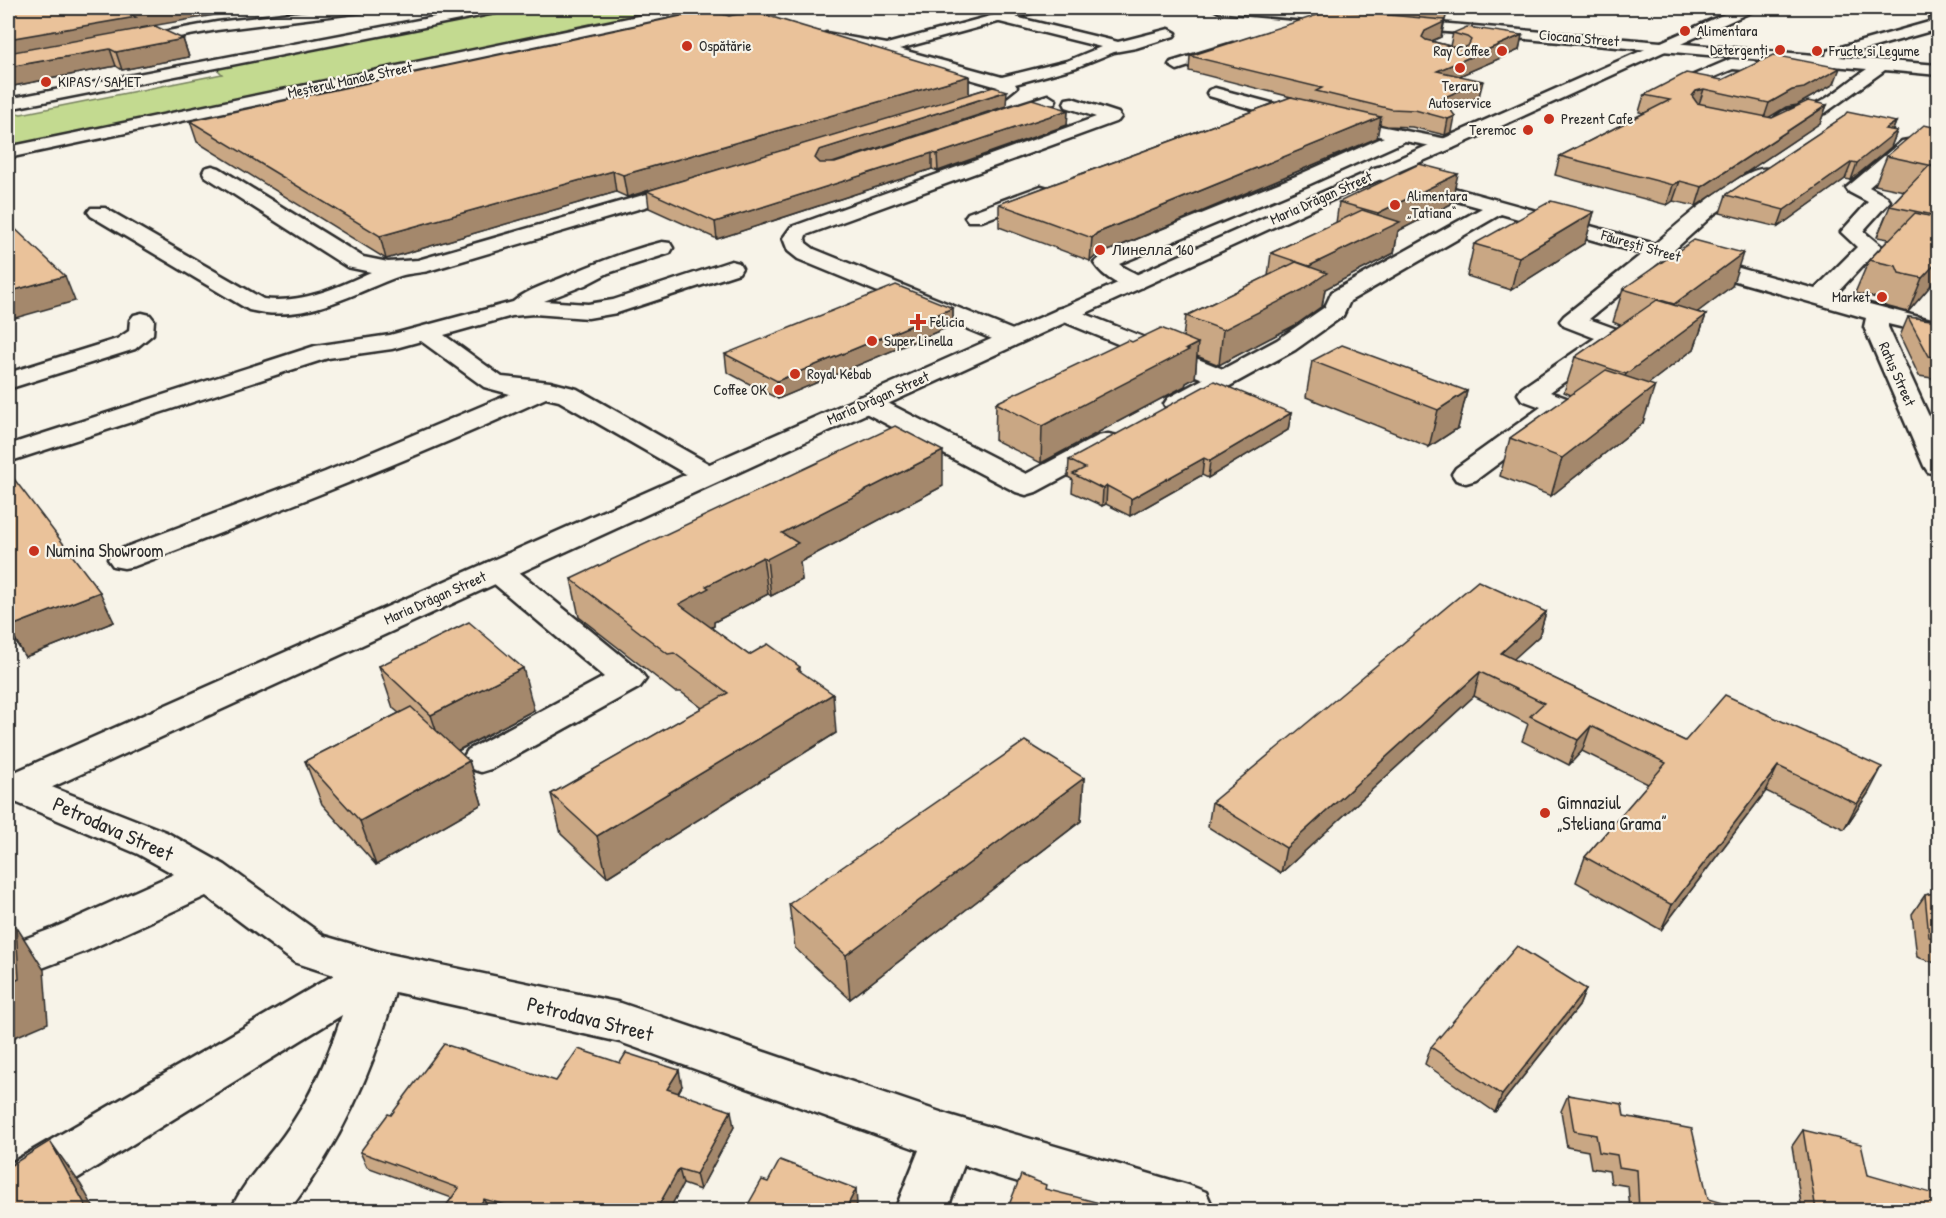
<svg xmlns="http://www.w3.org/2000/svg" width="1946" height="1218" viewBox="0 0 1946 1218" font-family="'Patrick Hand',sans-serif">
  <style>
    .green { fill: #c3da90; stroke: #77825e; stroke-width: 1.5 }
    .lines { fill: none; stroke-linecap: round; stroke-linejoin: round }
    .minor-casing { stroke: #2b2b2b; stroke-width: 5 }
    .major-casing { stroke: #2b2b2b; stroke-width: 5 }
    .minor { fill: #f7f3e8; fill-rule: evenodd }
    .major { fill: #f7f3e8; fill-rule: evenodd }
    .wall { fill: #c9a784; stroke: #2b2b2b; stroke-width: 1.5 }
    .shaded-wall { fill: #a4886c; stroke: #2b2b2b; stroke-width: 1.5 }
    .building { fill: #eac29a; stroke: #2b2b2b; stroke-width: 1.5 }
    .poi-dot { fill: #c8321e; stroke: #f7f3e8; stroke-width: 2 }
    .labels { text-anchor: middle; stroke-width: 4.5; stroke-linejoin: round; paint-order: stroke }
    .far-poi-label { font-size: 15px; fill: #2b2b2b; stroke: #f7f3e8; text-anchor: start }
    .far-street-label { font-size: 15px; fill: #2b2b2b; stroke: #f7f3e8 }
    .poi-label { font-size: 18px; fill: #2b2b2b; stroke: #f7f3e8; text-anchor: start }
    .near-street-label { font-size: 21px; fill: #2b2b2b; stroke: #f7f3e8 }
  </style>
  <rect width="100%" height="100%" fill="#f7f3e8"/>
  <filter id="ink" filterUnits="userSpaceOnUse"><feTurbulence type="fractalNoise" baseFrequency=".0167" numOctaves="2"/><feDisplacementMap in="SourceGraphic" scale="12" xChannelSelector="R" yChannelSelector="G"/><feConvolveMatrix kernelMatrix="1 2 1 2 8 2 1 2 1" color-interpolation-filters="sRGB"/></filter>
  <g filter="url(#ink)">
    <path class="green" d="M517 8H672L8 148V111L21 114 222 74 217 69 226 65Z"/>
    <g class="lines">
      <g class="minor-casing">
        <g id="minor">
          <path d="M333 8H369L362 12 217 30 130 46 123 42 130 38 217 22Z"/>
          <path d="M1020 8H1041L1039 11 1015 17 1118 42 1169 29 1176 33 1174 36 1136 48 1114 52 1077 67 1015 84 1017 87 1007 95 962 109 954 104 956 100 998 87 889 56 885 53 826 41 819 37 826 33 887 44ZM998 22H1000L1101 47 1067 61 1002 77 899 49Z"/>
          <path d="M1212 8H1261L1826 56 1827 51 1929 22 1933 12 1938 11V29L1839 57 1938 65V75L1885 70 1825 113 1798 117 1783 124 1777 123 1774 119C1785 105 1800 110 1814 105 1831 98 1851 79 1867 69L1219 12Z"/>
          <path d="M1233 43 1240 47 1238 50 1177 70 1169 65 1171 62Z"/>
          <path d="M1731 59 1754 61 1762 66 1754 71 1733 69 1695 85 1687 80 1689 77Z"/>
          <path d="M1215 88 1275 104 1316 109 1319 113 1316 117C1289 123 1236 104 1209 96L1207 93 1209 90Z"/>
          <path d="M1048 95 1056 100 1054 104 1000 121 994 120 991 116 994 112Z"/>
          <path d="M1072 98 1118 113 1121 117 1118 121 806 235 805 238 806 243 814 249 1020 333 1023 338 1020 343 1011 345 1002 343 798 259 788 251 783 238 791 227 1096 117 1066 107 1064 103 1066 99Z"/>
          <path d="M1380 126 1447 139 1453 140 1456 144 1453 148 1447 149 1405 141 1310 184 1119 264C1127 271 1140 273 1146 282L1143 287C1124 291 1104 278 1094 263L1107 252 1296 176 1384 137 1374 135 1371 131 1374 127Z"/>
          <path d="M1908 140 1938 146V156L1912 151 1869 187 1887 197 1890 201 1863 231 1881 246 1835 295 1938 322V336L1888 324V327L1938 436V475L1928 472 1924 466 1864 327 1866 318 1662 260 1589 319 1622 331 1625 336 1622 341 1550 392 1569 399 1573 405 1569 411 1476 480 1466 483 1456 480 1452 474 1456 468 1541 407 1522 400 1518 394 1522 388 1595 338 1564 326 1560 321 1564 316 1642 254 1501 214 1350 301 1343 316 1295 350 1186 410 1177 412 1168 410 1164 404 1168 398 1203 379 1057 319 1053 314 1057 309 1065 307 1073 309 1223 369 1277 340 1325 307 1332 292 1482 208 1371 177 1368 173 1371 169 1378 167 1655 244C1674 228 1745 163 1768 169L1771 173 1768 177 1714 214 1674 250 1815 289 1857 247 1841 232 1868 202 1849 192 1846 188 1902 141Z"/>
          <path d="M212 166 219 168 363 257 388 262 418 260 692 181 699 183 702 187 699 191 428 271C419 273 409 273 400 276 350 294 305 324 249 310L91 216 88 212 91 208H105L263 299C302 304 336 288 371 272L347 267 205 176 203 172 205 168Z"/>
          <path d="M1041 186 1048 188 1051 192 1048 196 982 221H968L965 217 968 213Z"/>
          <path d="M662 242 670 243 673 248 670 253 608 273 585 285 544 301 588 304 613 300 731 261 739 263 742 268 739 273 617 313 588 318 534 314 512 316 444 335 502 377 550 382 577 389 718 469 722 475 718 481 708 484 698 481 559 401 546 398C411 460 273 513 135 566L124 568 113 566 108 559 113 552 325 472 510 394 484 387 421 341 392 349 328 358 8 462V445L315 346 390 335 513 302C529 288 549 284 568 275 599 262 629 250 662 242Z"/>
          <path d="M142 313 150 315 154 320 153 334 135 349 8 389V373L117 339 129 331 130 320 134 315Z"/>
          <path d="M867 395 876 397 1026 474 1098 436 1108 434 1118 436 1122 442 1118 448 1036 492 1026 495 1016 492 858 409 854 403 858 397Z"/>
          <path d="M497 560 508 563 640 671 646 679 640 687 494 768 481 772 468 768 462 759 468 750 604 677 486 577 481 570 486 563Z"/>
          <path d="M16 773 166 832 225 865 324 936 379 952 621 1003 949 1115 1188 1185 1206 1192 1214 1210H1109L964 1165 947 1210H895L919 1150 620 1042 395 992C372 1072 341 1144 289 1210H231C243 1182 266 1160 284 1135 311 1098 328 1058 342 1015L26 1210H8V1165L334 975 294 962 206 896 84 952 8 981V945L54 928 174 874 138 854 8 799V776Z"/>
        </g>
      </g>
      <g class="major-casing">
        <g id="major">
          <path d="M481 8H507L500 12 8 109V99Z"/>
          <path d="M676 8H700L693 12 8 158V147Z"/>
          <path d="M1738 8H1755L1753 11 1453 148 1339 197 22 801 8 805V775Z"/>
        </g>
      </g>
      <use href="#minor" class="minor"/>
      <use href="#major" class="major"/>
    </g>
    <g class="wall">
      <path d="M8 8 140 28V29L183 39 189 57 122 70 116 66 8 87Z"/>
      <path d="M1308 8H1448L1441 37 1431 41 1450 46 1453 33 1522 35 1519 50 1459 76 1479 97 1450 109 1452 132 1445 135 1412 127 1387 126 1379 124 1377 138 1096 256 1090 261 999 227V204L1291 97 1189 71 1190 56 1338 10Z"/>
      <path d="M729 16 969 76V94L1006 106 834 163 1068 110 1067 125 938 171 932 169 717 239 649 208 647 191 627 197 616 192 386 259 197 142 190 121Z"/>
      <path d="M1722 80 1834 84 1797 105 1786 107 1768 117 1772 118 1827 105 1820 123 1696 206 1673 201 1667 205 1555 175 1560 156 1644 113 1639 112 1644 95Z"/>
      <path d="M1843 117 1896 122 1893 130 1897 131 1891 147 1851 180 1845 179 1778 227 1720 213 1726 195Z"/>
      <path d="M1938 128V277L1908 312 1885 306 1881 299 1855 293 1869 260 1889 239 1877 237 1890 206 1904 191 1875 185 1887 156Z"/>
      <path d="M1339 202 1451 204 1398 231 1394 253 1325 289 1322 306 1297 324 1219 365 1197 356 1195 378 1186 383 1185 386 1041 463 995 440 996 403 1132 342 1183 337 1186 316 1268 276 1271 253 1336 223Z"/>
      <path d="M1594 212 1585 243 1511 290 1467 276 1474 244Z"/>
      <path d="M1732 286 1697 312 1706 315 1694 349 1648 384 1643 423 1551 496 1500 476 1510 438 1571 395 1564 392 1575 357 1620 325 1613 322 1623 289Z"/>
      <path d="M953 308V325L778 399 727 372 725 354Z"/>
      <path d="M1908 317 1938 321V393L1932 378 1919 376 1900 336Z"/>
      <path d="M1312 361 1467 391 1458 428 1429 447 1306 397Z"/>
      <path d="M1291 413 1288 430 1208 478 1202 475 1130 516 1106 504 1102 506 1072 492 1073 480 1068 477 1069 460Z"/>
      <path d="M8 471 114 622 25 657 8 630Z"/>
      <path d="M943 486 800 562 802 580 771 596 768 594 714 622V626L711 628 749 655 800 667V671L836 733 607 877 561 834 551 794 702 708 681 692H675L579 617 571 579Z"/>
      <path d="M1546 612 1539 636 1513 659 1685 741 1869 792 1844 829 1766 791 1661 930 1576 882 1585 857 1648 784 1582 751 1569 765 1522 741 1528 724 1474 696 1281 873 1208 827 1212 802Z"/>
      <path d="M379 666 534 710 458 751 469 761 482 804 376 865 322 804 305 761 399 713 393 708Z"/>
      <path d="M1084 778 1081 821 850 999 795 948 789 904Z"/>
      <path d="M1938 892V964L1917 957 1912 914 1925 895Z"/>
      <path d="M1586 989 1579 1006 1495 1112 1425 1064 1431 1047Z"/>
      <path d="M556 1081 682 1086 678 1093 734 1127 700 1190 683 1184 669 1210H443L452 1198 367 1167 360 1152 391 1115Z"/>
      <path d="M1568 1095 1624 1116 1708 1199 1729 1210H1630L1628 1186 1611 1183 1609 1171 1591 1168 1588 1151 1567 1147 1561 1111Z"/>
      <path d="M1803 1130 1868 1175 1938 1210H1802L1792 1146Z"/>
    </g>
    <g class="shaded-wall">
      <path d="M155 8H255L140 28 142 33 8 58V39L127 12Z"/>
      <path d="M1444 20 1441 37 1422 45V37L1425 31Z"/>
      <path d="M1522 35 1519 50 1434 87 1437 71Z"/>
      <path d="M183 39 189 57 122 70 116 52Z"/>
      <path d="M110 49 116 66 8 87V67Z"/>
      <path d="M1840 68 1834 84 1797 105 1786 107 1763 121 1769 103 1792 90Z"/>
      <path d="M969 76V95L627 197 623 175Z"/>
      <path d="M1483 81 1479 97 1438 114 1442 98Z"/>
      <path d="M1704 89 1698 107 1692 96 1696 91Z"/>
      <path d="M1007 91 1006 106 820 167 815 158 819 150Z"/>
      <path d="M1827 105 1820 123 1696 206 1702 187Z"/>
      <path d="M1068 110 1067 125 938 171 937 154Z"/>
      <path d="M1455 116 1452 132 1445 135 1448 119Z"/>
      <path d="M1381 117 1377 138 1096 256 1090 261 1092 238 1097 233Z"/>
      <path d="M1896 122 1890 137 1897 131 1891 147 1851 180 1857 163 1885 129Z"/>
      <path d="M932 153V169L717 239 715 222Z"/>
      <path d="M1852 162 1845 179 1778 227 1784 210Z"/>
      <path d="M613 171 616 192 386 259 380 236Z"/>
      <path d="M1458 174 1451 204 1398 231 1394 253 1325 289 1322 306 1297 324 1219 365 1223 330 1309 266 1375 234 1378 213Z"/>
      <path d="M1680 181 1673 201 1667 205 1673 185Z"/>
      <path d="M1594 212 1585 243 1511 290 1519 257Z"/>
      <path d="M1743 253 1732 286 1663 338 1674 304Z"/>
      <path d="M1938 261V277L1908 312 1922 278Z"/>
      <path d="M65 276 75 301 8 320V292Z"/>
      <path d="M953 308V325L778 399 777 381Z"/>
      <path d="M1706 315 1694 349 1614 410 1626 374Z"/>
      <path d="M1198 343 1195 378 1186 383 1185 386 1041 463 1042 426Z"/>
      <path d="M1655 386 1643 423 1551 496 1562 458Z"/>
      <path d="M1467 391 1458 428 1429 447 1438 410Z"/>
      <path d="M1291 413 1288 430 1208 478 1210 461Z"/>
      <path d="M943 451V486L800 562 802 580 771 596 767 559 782 533Z"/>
      <path d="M1204 458 1202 475 1130 516 1131 499Z"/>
      <path d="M1107 486 1106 504 1102 506 1103 489Z"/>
      <path d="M763 557 768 594 714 622V626L685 641 679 604 706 586Z"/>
      <path d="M100 592 114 622 25 657 9 627Z"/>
      <path d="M1546 612 1539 636 1494 677 1501 653Z"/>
      <path d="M523 668 534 710 445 757 431 715Z"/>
      <path d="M1480 672 1474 696 1281 873 1286 848Z"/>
      <path d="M833 694 836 733 607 877 597 836Z"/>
      <path d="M1591 726 1582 751 1569 765 1578 740Z"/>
      <path d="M469 761 482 804 376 865 360 821Z"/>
      <path d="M1778 766 1766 791 1661 930 1672 905Z"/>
      <path d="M1882 767 1869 792 1844 829 1857 804Z"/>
      <path d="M1084 778 1081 821 850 999 846 955Z"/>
      <path d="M16 926 44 970 48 1023 8 1040V984Z"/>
      <path d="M1586 989 1579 1006 1495 1112 1502 1095Z"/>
      <path d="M679 1070 682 1086 671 1105 667 1089Z"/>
      <path d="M731 1111 734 1127 700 1190 696 1174Z"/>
      <path d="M50 1141 81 1185 95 1210H88Z"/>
      <path d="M679 1169 683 1184 669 1210H656Z"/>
      <path d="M856 1189 857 1204 854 1210H845Z"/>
      <path d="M484 1199 488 1210H476Z"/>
    </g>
    <g class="building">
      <path d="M8 8H155L127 12 136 17 8 39Z"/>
      <path d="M709 10 729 16 752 11 969 76 623 175 613 171 380 236 190 121Z"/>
      <path d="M1333 10 1444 20V22L1425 31 1422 37 1426 40 1461 49 1468 46 1471 40 1467 37 1453 33 1467 27 1522 35 1437 71 1483 81 1442 98 1455 116 1448 119 1415 110 1391 109 1316 91 1322 88 1190 56Z"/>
      <path d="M155 26 183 39 116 52 110 49 8 67V53Z"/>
      <path d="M1773 55 1840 68 1804 88 1792 90 1769 103 1704 89 1696 91 1692 96 1697 103 1772 118 1808 101 1827 105 1702 187 1680 181 1673 185 1560 156 1670 100 1644 95 1686 73 1722 80Z"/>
      <path d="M993 87 1007 91 819 150 815 158 820 163H835L1032 99 1068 110 937 154 932 153 715 222 647 191Z"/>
      <path d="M1291 97 1381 117 1097 233 1092 238 999 204Z"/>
      <path d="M1847 112 1896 122 1885 129 1897 131 1857 163 1852 162 1784 210 1726 195 1843 117Z"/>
      <path d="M1924 125 1938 128V167L1887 156Z"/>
      <path d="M1419 164 1458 174 1378 213 1339 202Z"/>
      <path d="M1929 166 1938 168V216L1890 206Z"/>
      <path d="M1551 201 1594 212 1519 257 1474 244Z"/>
      <path d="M1362 210 1400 222 1309 266 1271 253Z"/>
      <path d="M1915 213 1938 218V261L1922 278 1899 273 1896 266 1869 260Z"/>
      <path d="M8 222 65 276 8 292Z"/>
      <path d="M1694 240 1743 253 1674 304 1623 289Z"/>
      <path d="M1296 262 1327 273 1302 290 1223 330 1186 316Z"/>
      <path d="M896 285 953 308 777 381 725 354Z"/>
      <path d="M1657 300 1706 315 1626 374 1575 357Z"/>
      <path d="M1908 317 1938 321V358L1929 356Z"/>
      <path d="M1161 328 1198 343 1186 349 1189 350 1042 426 996 403 1128 340 1132 342Z"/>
      <path d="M1342 345 1467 391 1438 410 1312 361Z"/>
      <path d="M1606 370 1655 386 1562 458 1510 438Z"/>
      <path d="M1214 381 1291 413 1210 461 1204 458 1131 499 1107 486 1103 489 1073 474 1085 468 1069 460Z"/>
      <path d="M895 426 943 451 782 533 798 543 767 559 763 557 706 586 709 588 679 604 749 655 768 644 800 667 797 669 833 694 597 836 551 794 728 693 674 653 668 654 571 579Z"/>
      <path d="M8 471 100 592 9 627 8 625Z"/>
      <path d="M1478 581 1546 612 1501 653 1685 741 1725 695 1882 767 1857 804 1778 766 1672 905 1585 857 1666 763 1591 726 1578 740 1530 716 1544 703 1480 672 1286 848 1212 802Z"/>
      <path d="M469 622 523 668 431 715 379 666Z"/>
      <path d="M411 707 469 761 360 821 305 761Z"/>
      <path d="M1025 741 1084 778 846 955 789 904Z"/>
      <path d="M1938 892V939L1929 937 1925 895Z"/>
      <path d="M16 926 19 979 8 984V928Z"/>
      <path d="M1517 946 1586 989 1502 1095 1431 1047Z"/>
      <path d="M444 1044 556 1081 578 1049 620 1063 626 1053 679 1070 667 1089 731 1111 696 1174 679 1169 656 1210H523L484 1199 476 1210H443L459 1188 360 1152 388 1114 391 1115Z"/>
      <path d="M1568 1095 1622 1104 1624 1116 1692 1129 1708 1199 1729 1205V1210H1639L1637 1170 1619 1167 1617 1155 1599 1152 1596 1135 1574 1131Z"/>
      <path d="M1803 1130 1861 1144 1868 1175 1938 1195V1210H1816Z"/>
      <path d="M50 1141 88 1210H8V1167Z"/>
      <path d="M780 1160 856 1189 845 1210H745L762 1180 768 1182Z"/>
      <path d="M1021 1175 1046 1185 1045 1189 1119 1208 1118 1210H1007Z"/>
    </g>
  </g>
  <g class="poi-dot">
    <circle cx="1685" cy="31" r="6"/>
    <circle cx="687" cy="46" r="6"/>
    <circle cx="1780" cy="50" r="6"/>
    <circle cx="1502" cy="51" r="6"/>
    <circle cx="1817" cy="51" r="6"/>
    <circle cx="1460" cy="68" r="6"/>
    <circle cx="46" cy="82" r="6"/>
    <circle cx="1549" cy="119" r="6"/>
    <circle cx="1528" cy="130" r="6"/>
    <circle cx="1395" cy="205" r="6"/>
    <circle cx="1100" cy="250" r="6"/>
    <circle cx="1882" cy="297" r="6"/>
    <path d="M915 313h6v6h6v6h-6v6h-6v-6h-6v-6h6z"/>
    <circle cx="872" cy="341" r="6"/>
    <circle cx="795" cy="374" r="6"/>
    <circle cx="779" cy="390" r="6"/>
    <circle cx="34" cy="551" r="6"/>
    <circle cx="1545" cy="813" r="6"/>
  </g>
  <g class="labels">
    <g class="far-poi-label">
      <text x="1697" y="36">Alimentara</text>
      <text x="699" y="51">Ospătărie</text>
      <text x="1768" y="55" text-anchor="end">Detergenți</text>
      <text x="1490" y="56" text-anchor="end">Ray Coffee</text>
      <text x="1829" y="56">Fructe si Legume</text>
      <text x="58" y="87">KIPAS / SAMET</text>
      <text x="1460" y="91" text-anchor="middle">Teraru<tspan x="1460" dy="17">Autoservice</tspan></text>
      <text x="1561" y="124">Prezent Cafe</text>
      <text x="1516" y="135" text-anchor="end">Teremoc</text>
      <text x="1407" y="201">Alimentara<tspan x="1407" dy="17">„Tatiana“</tspan></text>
      <text x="1112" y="255">Линелла 160</text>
      <text x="1870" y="302" text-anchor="end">Market</text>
      <text x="930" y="327">Felicia</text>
      <text x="884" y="346">Super Linella</text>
      <text x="807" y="379">Royal Kebab</text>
      <text x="767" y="395" text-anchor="end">Coffee OK</text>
    </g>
    <g class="far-street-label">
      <text transform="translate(1579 38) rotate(5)" y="5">Ciocana Street</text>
      <text transform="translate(350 80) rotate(-12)" y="5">Meșterul Manole Street</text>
      <text transform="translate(1321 198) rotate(-24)" y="5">Maria Drăgan Street</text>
      <text transform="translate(1641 246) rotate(16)" y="5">Făurești Street</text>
      <text transform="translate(1897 374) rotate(66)" y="5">Ratuș Street</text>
      <text transform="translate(878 398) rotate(-24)" y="5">Maria Drăgan Street</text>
      <text transform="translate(435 598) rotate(-24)" y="5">Maria Drăgan Street</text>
    </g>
    <g class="poi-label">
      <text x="46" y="557">Numina Showroom</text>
      <text x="1557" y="809">Gimnaziul<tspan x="1557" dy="21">„Steliana Grama”</tspan></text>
    </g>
    <g class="near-street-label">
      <text transform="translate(113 829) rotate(24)" y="7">Petrodava Street</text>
      <text transform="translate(590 1019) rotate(14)" y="7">Petrodava Street</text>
    </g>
  </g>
  <rect width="1946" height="1218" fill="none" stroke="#f7f3e8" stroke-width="30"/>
  <rect x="15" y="15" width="1916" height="1188" fill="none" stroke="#2b2b2b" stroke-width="2" filter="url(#ink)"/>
</svg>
